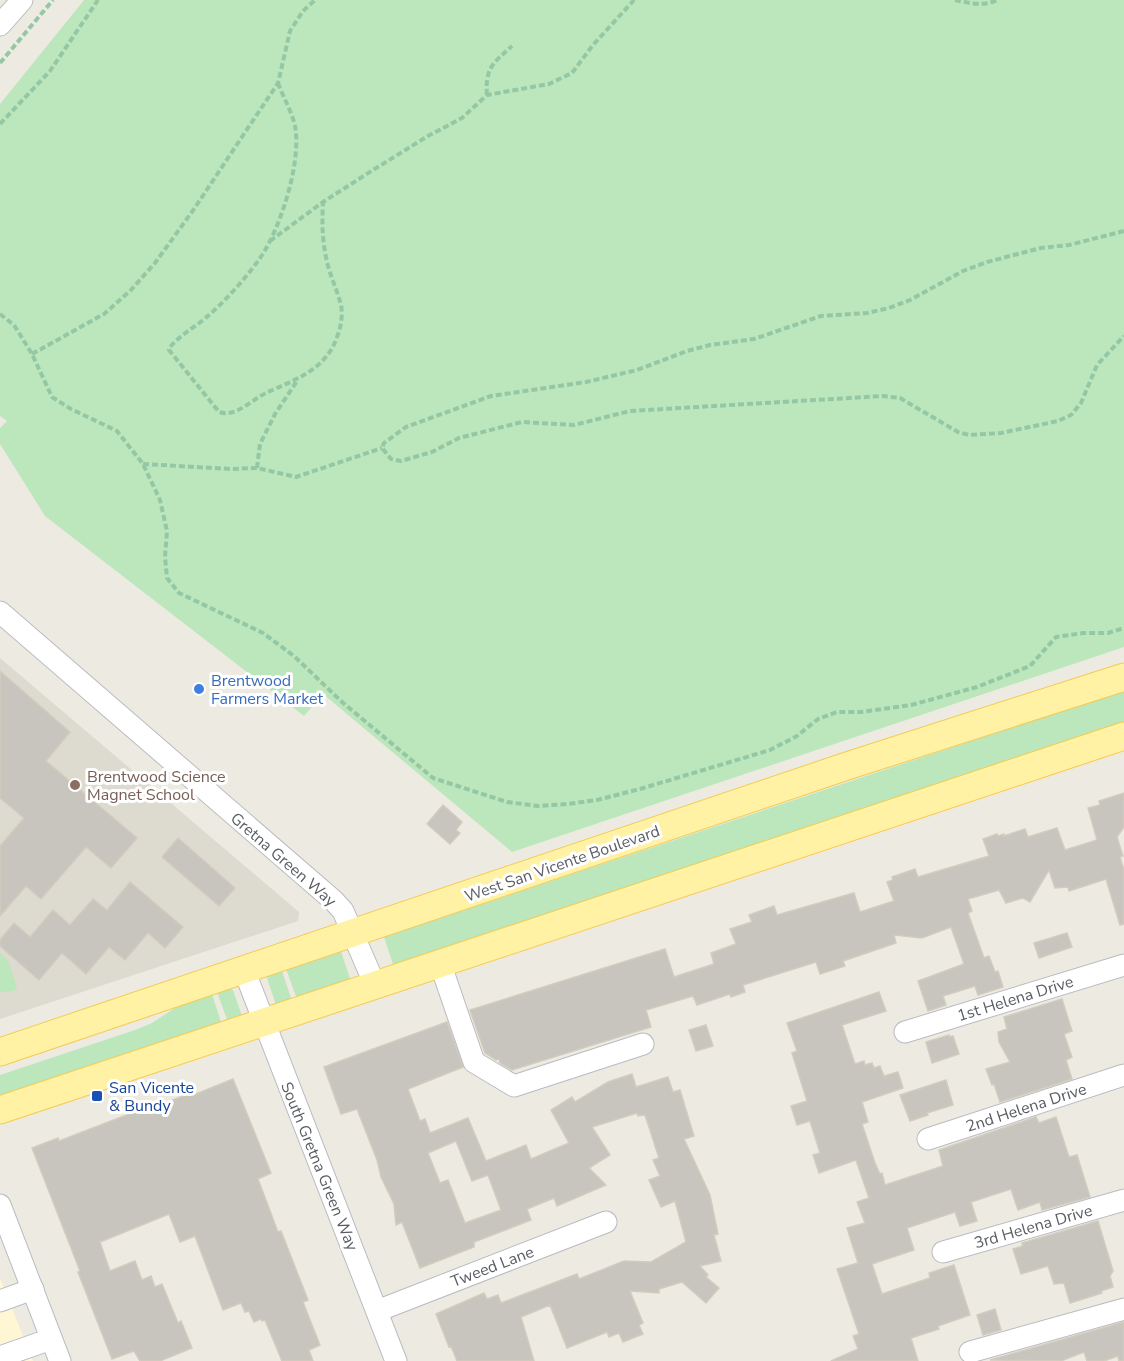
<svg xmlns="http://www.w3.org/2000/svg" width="1124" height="1361" viewBox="0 0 1124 1361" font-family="'Nunito Sans',sans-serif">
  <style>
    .commercial { fill: #fff6d4 }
    .education { fill: #dddad0 }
    .green { fill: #bce6bc }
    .building { fill: #c8c4be; stroke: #d2ccbf; stroke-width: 1.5; fill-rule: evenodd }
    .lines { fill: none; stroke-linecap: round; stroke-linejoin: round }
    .minor-casing { stroke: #b9bbc1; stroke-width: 23 }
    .major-casing { stroke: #f6ca51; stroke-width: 29 }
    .path { stroke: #94c8a4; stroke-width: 4; stroke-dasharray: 6 3; stroke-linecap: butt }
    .minor { stroke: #fff; stroke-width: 21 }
    .major { stroke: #fff2a4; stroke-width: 27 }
    .shop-dot { fill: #3f7fe0; stroke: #fff; stroke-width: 2 }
    .education-dot { fill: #8d6e63; stroke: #fff; stroke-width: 2 }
    .transit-dot { fill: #1a4fb4; stroke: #fff; stroke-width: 2 }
    .labels { text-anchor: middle; stroke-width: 6; stroke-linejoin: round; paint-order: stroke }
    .shop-label { font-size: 16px; fill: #366cbe; stroke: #fff; text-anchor: start }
    .education-label { font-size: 16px; fill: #785e54; stroke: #fff; text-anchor: start }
    .street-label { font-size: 16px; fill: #595d63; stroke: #fff }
    .transit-label { font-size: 16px; fill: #164399; stroke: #fff; text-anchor: start }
  </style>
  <rect width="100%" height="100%" fill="#edebe1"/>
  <path class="commercial" d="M0 1278 33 1361H0Z"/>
  <path class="education" d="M0 658 299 912 298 921 0 1019Z"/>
  <g class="green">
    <path d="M84 0H1124V647L512 852 323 694 304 716 45 516 0 444V428L7 421 0 416V104Z"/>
    <path d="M1124 690V723L394 967 384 937Z"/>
    <path d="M341 951 351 982 297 999 286 969Z"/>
    <path d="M0 953 8 960 17 987 14 991 0 992Z"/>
    <path d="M282 971 292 1001 276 1005 267 978 270 975Z"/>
    <path d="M229 988 233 990 242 1016 228 1022 217 992Z"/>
    <path d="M212 994 222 1025 0 1098V1075L138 1029 152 1023 178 1006Z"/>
  </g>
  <g class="building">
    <path d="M0 671 70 732 46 761 137 838 111 868 86 847 41 899 26 886 0 916V846L24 818 0 798Z"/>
    <path d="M1124 793V827L1117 837 1123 856 1120 857 1124 870V924L1120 925 1106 879 1069 891 1068 887 1055 888 1049 870 1030 902 1023 898 1006 903 999 890 968 899 972 911 968 913 984 958 989 956 995 972 998 971 1003 987 978 995 975 986 943 996 946 1005 928 1011 918 981 964 964 951 927 922 938 894 935 896 943 843 961 845 966 820 974 816 962 743 985 745 992 731 997 730 994 697 1005 693 996 646 1010 651 1027 512 1070 500 1063 499 1059 496 1060 485 1053 470 1010 665 949 674 977 714 964 711 953 736 944 730 929 752 922 749 915 774 906 777 915 854 893 860 912 894 901 887 882 893 880 892 877 915 869 918 877 989 856 983 839 997 834 998 836 1004 834V836L1025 829 1028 837 1057 828 1065 850 1097 840 1088 808 1100 805 1099 801Z"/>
    <path d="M443 805 462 822 456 830 460 833 450 844 427 824Z"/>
    <path d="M178 838 235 888 219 906 162 857Z"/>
    <path d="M130 882 183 927 165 948 148 933 125 960 109 947 86 974 62 953 39 980 0 946V940L14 923 30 937 53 910 70 925 93 899 107 910Z"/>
    <path d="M1067 933 1072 947 1039 958 1034 943Z"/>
    <path d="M879 992 886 1011 842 1025 855 1064 864 1061 865 1065 872 1063 874 1068 880 1066 884 1076 898 1072 903 1088 862 1102 868 1122 862 1124 875 1163 880 1174 882 1173 885 1185 943 1166 939 1150 1036 1117 1039 1123 1056 1117 1069 1157 1077 1155 1090 1197 1042 1210 1040 1202 1018 1210 1011 1189 971 1202 977 1221 960 1226 955 1212 907 1228 914 1250 872 1264 882 1294 930 1278 929 1273 954 1265 970 1315 938 1326 939 1329 911 1338 918 1361H831L858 1349 853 1336 859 1334 837 1269 858 1263 847 1228 865 1223 857 1202 869 1198 856 1160 819 1173 813 1155 820 1153 810 1121 797 1125 791 1106 807 1101 792 1053 797 1051 787 1023Z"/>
    <path d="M1062 999 1072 1031 1064 1034 1072 1057 1066 1060 1072 1079 1000 1102 994 1084 992 1085 986 1069 1010 1062 999 1042 998 1032 1007 1029 1004 1017Z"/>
    <path d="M447 1022 463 1067 408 1089 420 1121 425 1119 430 1133 468 1118 486 1161 526 1145 531 1159 569 1143 551 1110 572 1097 575 1102 608 1082 632 1074 636 1087 668 1077 673 1092 680 1090 694 1136 684 1139 710 1195 718 1234 714 1235 721 1261 700 1266 708 1275 706 1277 719 1288 706 1303 682 1282 659 1289V1293L630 1291 643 1323 639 1325 643 1334 623 1342 619 1333 609 1337 607 1332 567 1348 550 1305 521 1317 534 1361H457L451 1346 449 1347 436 1314 484 1293 487 1299 498 1295 501 1303 577 1274 579 1279 624 1261 651 1262 686 1242 675 1201 661 1207 649 1180 660 1176 653 1160 659 1158 645 1115 638 1116 637 1113 592 1127 610 1155 589 1168 606 1185 557 1206 554 1198 527 1209 531 1220 474 1242V1247L420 1268 402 1222 396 1225 394 1204 381 1177 377 1160 357 1109 341 1114 324 1067ZM456 1141 472 1181 488 1175 501 1210 465 1223 448 1180 440 1183 428 1153Z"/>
    <path d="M706 1025 713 1046 696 1051 689 1030Z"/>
    <path d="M949 1035V1037L953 1036 959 1054 932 1063 926 1042Z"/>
    <path d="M233 1079 271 1173 258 1179 278 1232 281 1231 308 1300 303 1302 320 1345 309 1350 313 1361H282L265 1320 262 1321 261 1319 254 1322 249 1311 245 1312 241 1303 223 1310 195 1236 180 1242 169 1214 100 1242 110 1271 135 1261 142 1280 151 1276 155 1287 162 1284 178 1323 181 1321 192 1348 160 1361H140L134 1351 112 1359 78 1272 80 1271 32 1148 58 1138 59 1141 142 1109 143 1112 195 1091 196 1094Z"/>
    <path d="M946 1080 953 1105 927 1113 928 1115 910 1121 900 1095Z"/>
    <path d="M1098 1221 1113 1271 1110 1276 1113 1287 1101 1291 1102 1293 1070 1303 1064 1283 1054 1284 1048 1266 1021 1274 1013 1249 1023 1246 1022 1243Z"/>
    <path d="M995 1309 1001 1330 983 1335 977 1315Z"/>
    <path d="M1124 1322V1361H1119L1118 1356 1104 1361H1087L1084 1352 1061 1361 990 1360Z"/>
  </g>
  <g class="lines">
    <g class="minor-casing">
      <g id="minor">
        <path d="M0 25 22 0"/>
        <path d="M0 612 334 901 343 911 375 985"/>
        <path d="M440 963 474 1062 514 1086 643 1044"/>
        <path d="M244 970 396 1361"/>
        <path d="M905 1032 1124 965"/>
        <path d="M928 1139 1124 1075"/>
        <path d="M0 1205 60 1361"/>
        <path d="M943 1252 1124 1200"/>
        <path d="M0 1301 33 1289"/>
        <path d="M377 1311 606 1222"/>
        <path d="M970 1352 1124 1309"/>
        <path d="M0 1357 51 1339"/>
      </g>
    </g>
    <g class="major-casing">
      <g id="major">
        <path d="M0 1052 850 765 1124 677"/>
        <path d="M0 1110 1124 736"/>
      </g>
    </g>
    <g class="path">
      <path d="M955 0C969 3 984 7 997 0"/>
      <path d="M0 63 53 0"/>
      <path d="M278 83C283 97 292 112 295 126 302 162 280 231 258 261 244 280 227 299 209 315 197 326 181 334 170 347L169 350 219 412C236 418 252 399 268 392 297 379 326 369 337 337 341 327 343 315 341 305 337 289 329 274 326 257 322 238 322 221 323 202"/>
      <path d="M487 95C485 68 493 63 512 46"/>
      <path d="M0 124 50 71 98 0"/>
      <path d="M1124 231 1069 245 1041 248 987 262 963 271 910 300 889 308 867 313 821 316 754 339 710 345 687 351 637 370 586 382 491 396 406 427 384 443 382 448 391 459 401 461 432 452 459 438 522 422 574 425 630 411 883 396 900 398 958 432 969 435 1001 433 1058 421 1071 415 1081 403 1097 365 1124 336"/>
      <path d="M270 241 323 202 373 170 428 136 462 118 487 95 549 84 572 73 593 45 634 0"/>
      <path d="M0 314 14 325 32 354 52 397 71 409 117 431 143 464 160 500 167 531 165 557 167 578 179 593 263 633 294 656 342 702 433 778 507 802 538 806 568 804 597 800 640 789 770 750 797 736 818 719 837 712H861L911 705 977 687 1030 666 1056 637 1083 633H1108L1124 628"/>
      <path d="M32 354 104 314 131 290 155 263 194 209 278 83 290 31 303 11 315 0"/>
      <path d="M143 464 231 469 257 468 296 477 382 448"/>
      <path d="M257 468 260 444 275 414 297 381"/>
    </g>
    <use href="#minor" class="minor"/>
    <use href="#major" class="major"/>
  </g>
  <circle class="shop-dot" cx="199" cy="689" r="6"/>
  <circle class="education-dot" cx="75" cy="785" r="6"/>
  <rect class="transit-dot" x="91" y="1090" width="12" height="12" rx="3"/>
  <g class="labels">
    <g class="shop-label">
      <text x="211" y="686">Brentwood<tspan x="211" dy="18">Farmers Market</tspan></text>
    </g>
    <g class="education-label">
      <text x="87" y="782">Brentwood Science<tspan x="87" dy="18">Magnet School</tspan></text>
    </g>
    <g class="street-label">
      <text transform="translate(284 859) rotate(41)" y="6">Gretna Green Way</text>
      <text transform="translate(562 863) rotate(-19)" y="6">West San Vicente Boulevard</text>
      <text transform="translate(1015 998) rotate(-17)" y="6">1st Helena Drive</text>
      <text transform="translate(1026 1107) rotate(-18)" y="6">2nd Helena Drive</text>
      <text transform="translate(320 1166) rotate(68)" y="6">South Gretna Green Way</text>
      <text transform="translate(1033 1226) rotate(-16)" y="6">3rd Helena Drive</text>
      <text transform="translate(492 1266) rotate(-21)" y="6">Tweed Lane</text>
    </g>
    <g class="transit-label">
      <text x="109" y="1093">San Vicente<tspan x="109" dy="18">&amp; Bundy</tspan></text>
    </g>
  </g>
</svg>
